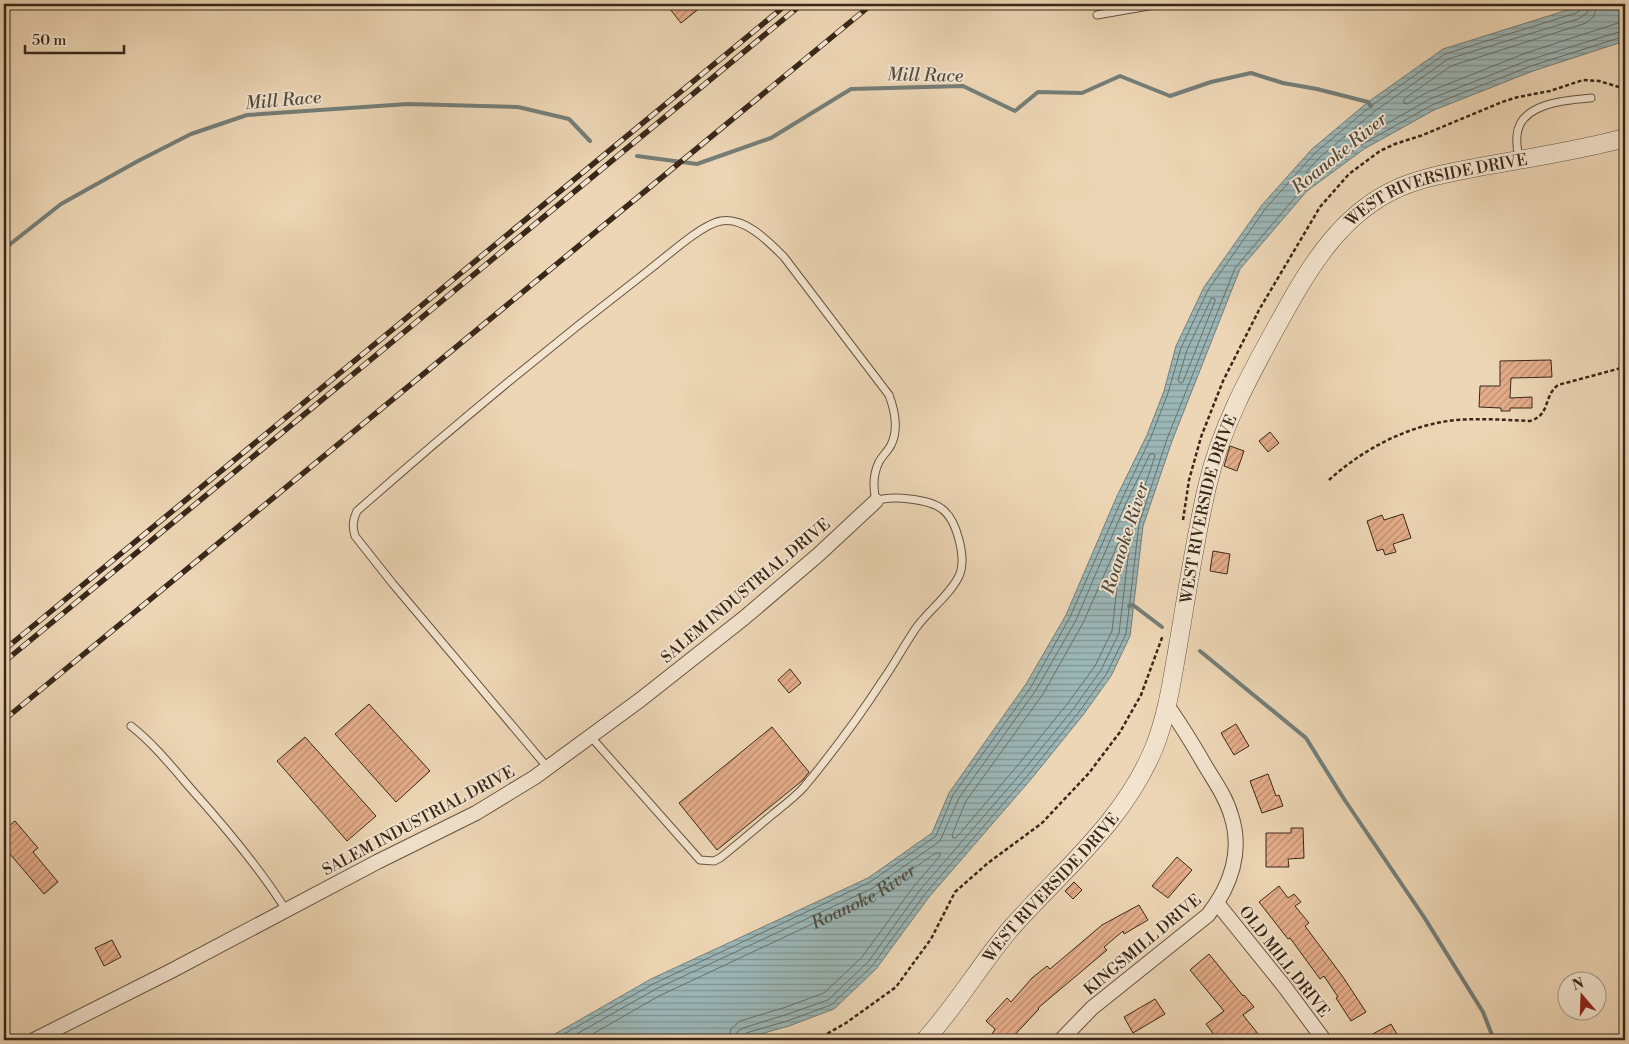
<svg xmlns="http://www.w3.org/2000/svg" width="1629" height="1044" viewBox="0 0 1629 1044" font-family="'Libre Bodoni',serif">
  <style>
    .water { fill: url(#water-rules); stroke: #747e78 }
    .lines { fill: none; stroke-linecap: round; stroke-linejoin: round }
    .shore { stroke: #6a7068; stroke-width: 1 }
    .stream { stroke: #747e78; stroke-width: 4 }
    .building { fill: url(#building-hatch); stroke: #382819 }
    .service-casing { stroke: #655440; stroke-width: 9 }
    .minor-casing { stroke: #655440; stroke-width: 16 }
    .tertiary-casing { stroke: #655440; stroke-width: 19 }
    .path { stroke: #382819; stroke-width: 2.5; stroke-dasharray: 4 2.5; stroke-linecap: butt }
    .service { stroke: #f3e4cf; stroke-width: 7 }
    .minor { stroke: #f3e4cf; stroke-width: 14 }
    .tertiary { stroke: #f3e4cf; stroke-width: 18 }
    .rail-casing { stroke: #382819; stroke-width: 5.5 }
    .rail { stroke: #f3e4cf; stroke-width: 4; stroke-dasharray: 11; stroke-linecap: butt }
    .labels { text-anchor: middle; stroke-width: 4; stroke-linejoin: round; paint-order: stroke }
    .street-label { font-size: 16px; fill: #382819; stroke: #f3e4cf }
    .water-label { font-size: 18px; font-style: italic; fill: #514c40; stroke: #f3e4cf }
  </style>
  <defs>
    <pattern id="water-rules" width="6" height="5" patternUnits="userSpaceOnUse" patternTransform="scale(1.25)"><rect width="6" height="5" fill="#9cb7b7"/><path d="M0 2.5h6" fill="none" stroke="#809594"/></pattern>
    <pattern id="building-hatch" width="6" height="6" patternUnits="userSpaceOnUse" patternTransform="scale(1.25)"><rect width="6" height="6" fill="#e5ad8a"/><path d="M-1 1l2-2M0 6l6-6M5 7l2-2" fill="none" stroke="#bb8d70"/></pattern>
  </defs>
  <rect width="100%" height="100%" fill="#edd6b5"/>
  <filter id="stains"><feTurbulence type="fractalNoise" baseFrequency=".004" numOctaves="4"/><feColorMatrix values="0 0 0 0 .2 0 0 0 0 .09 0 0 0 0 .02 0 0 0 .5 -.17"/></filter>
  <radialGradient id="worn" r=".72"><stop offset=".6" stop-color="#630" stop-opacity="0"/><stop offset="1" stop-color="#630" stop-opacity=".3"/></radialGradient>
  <path class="water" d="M1582 4H1625V41L1533 71 1434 110 1364 149 1307 191 1240 269 1172 441 1143 526 1130 636 1111 676 1083 715 1032 778 929 897 876 969 834 1009 789 1026 739 1040H539L555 1034 651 979 868 878 932 833 949 793 1026 684 1066 615 1117 496 1147 435 1164 391 1176 346 1204 287 1262 205 1312 149 1368 102 1443 49 1574 8Z"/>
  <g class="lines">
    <g class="shore">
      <path d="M1589 4 1587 13 1578 19 1448 59 1375 111 1320 157 1307 171V174L1311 175 1358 140 1430 99 1529 60 1625 30"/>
      <path d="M1597 4 1594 16 1586 23 1451 66 1404 99V103L1407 104 1428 92 1526 53 1618 23 1625 22"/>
      <path d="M1212 298 1215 299V301L1183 382 1180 383 1178 380 1187 350Z"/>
      <path d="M1119 542 1122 544 1112 631 1095 666 1068 703 1017 766 956 838H953L952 835 966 801 1043 694 1083 623Z"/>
      <path d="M553 1040 653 984 870 882 936 836 953 795 1031 687 1070 617 1122 499 1151 437 1168 393 1181 348 1208 290 1266 208 1315 153 1371 106 1445 54 1576 13 1582 9 1583 4"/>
      <path d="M566 1040 656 989 873 888 940 841 959 798 1036 690 1076 620 1127 501 1150 454H1154L1155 456 1132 524 1119 633 1101 670 1074 708 1023 771 920 890 868 962 828 1000 785 1015 743 1028 737 1032 736 1040"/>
      <path id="s1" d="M582 1040 659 996 876 894 936 853H940V856L914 886 862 957 824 993 783 1008 740 1021 731 1029 728 1040"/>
      <path d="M742 1040 743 1036 746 1033 787 1021 831 1005 872 966 925 894 1028 775 1079 712 1107 673 1126 634 1139 524 1167 439 1235 268 1303 188 1361 145 1432 105 1531 66 1625 36"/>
    </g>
    <g class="stream">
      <path d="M637 156 697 164 771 138 851 89 963 86 1015 111 1038 92 1082 93 1120 76 1170 96 1211 82 1251 73 1283 83 1317 89 1368 102 1371 106"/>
      <path d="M4 249 61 204 138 161 191 134 247 115 408 104 518 107 569 119 590 141"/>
      <path d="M1129 606 1133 605 1162 627"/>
      <path d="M1200 651 1306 738 1344 799 1424 917 1483 1012 1494 1040"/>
    </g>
  </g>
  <g class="building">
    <path d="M666 4H705L681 23Z"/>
    <path d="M1551 360 1552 377 1511 378 1510 398 1532 397V408H1510V411H1501V408L1479 407 1480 386H1500V361Z"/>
    <path d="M1270 432 1279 443 1268 452 1259 441Z"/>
    <path d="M1230 446 1244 451 1237 471 1224 466Z"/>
    <path d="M1403 514 1411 538 1393 544 1396 552 1385 555 1383 549 1377 551 1367 521 1382 515 1384 520Z"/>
    <path d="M1213 551 1230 554 1227 574 1210 571Z"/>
    <path d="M790 669 801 683 789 693 778 680Z"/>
    <path d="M369 704 430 771 396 802 335 734Z"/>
    <path d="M1236 724 1249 746 1234 755 1221 733Z"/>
    <path d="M772 727 809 772 803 780 717 850 679 803Z"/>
    <path d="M305 737 376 816 347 841 277 761Z"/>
    <path d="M1268 774 1276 796 1279 795 1283 806 1262 813 1250 781Z"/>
    <path d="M15 821 38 848 33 852 58 882 44 894 4 847V830Z"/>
    <path d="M1291 828H1303L1304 858 1288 859 1289 867H1266V833H1291Z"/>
    <path d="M1177 857 1192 870 1168 898 1152 886Z"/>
    <path d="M1074 882 1082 890 1073 899 1065 891Z"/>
    <path d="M1279 886 1288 898 1294 894 1301 902 1295 906 1309 923 1305 926 1343 977 1366 1012 1351 1021 1336 998 1338 997 1324 976 1320 979 1290 938 1288 939 1259 902Z"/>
    <path d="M1139 905 1148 920 1124 934 1123 931 1104 947 1107 950 1038 1008 1039 1009 1010 1040H989L995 1029 986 1021 1007 998 1011 1002 1032 978 1047 966 1050 969 1102 925Z"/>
    <path d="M112 940 121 957 104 966 95 948Z"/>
    <path d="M1209 954 1243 996 1244 995 1254 1007 1243 1015 1263 1040H1218L1206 1024 1224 1011 1190 970Z"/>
    <path d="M1155 999 1165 1014 1133 1033 1124 1017Z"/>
    <path d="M1391 1024 1398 1036 1390 1040H1362Z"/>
  </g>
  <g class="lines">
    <g class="service-casing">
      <g id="service">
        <path d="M1097 15 1160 4"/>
        <path d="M1519 159C1518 152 1516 144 1517 136 1519 103 1566 100 1591 98"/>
        <path d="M131 726C154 744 173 768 192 790 226 828 259 867 286 910"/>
        <path d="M548 768 393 584 355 536C352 526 353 520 357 511 452 427 549 347 649 270 666 257 702 224 721 221 745 217 768 241 784 257L889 395C895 411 899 429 891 445 888 451 882 456 879 462 873 474 873 488 876 501 891 495 929 499 942 509 957 520 967 559 959 576 950 595 928 611 916 628 905 644 896 661 885 677 861 714 833 752 804 787 795 797 783 806 773 814 755 829 738 844 720 858L714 861 700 860 591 737"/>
      </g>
    </g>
    <g class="minor-casing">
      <g id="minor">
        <path d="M1217 903 1284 986 1324 1040"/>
        <path d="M34 1040 171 971 377 862 476 813 535 777 640 700 744 618 818 555 876 501"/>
        <path d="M1061 1040 1092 1008 1208 915C1231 886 1243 851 1231 815 1226 797 1215 782 1206 767 1194 746 1181 725 1167 705"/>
      </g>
    </g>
    <g class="tertiary-casing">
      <g id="tertiary">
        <path id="s2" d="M925 1040C957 1005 981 963 1012 927 1063 870 1124 821 1154 748 1167 716 1172 680 1178 646 1187 593 1195 539 1207 487 1222 422 1256 364 1288 306 1313 261 1343 216 1390 192 1417 178 1449 173 1479 167 1528 158 1577 151 1625 138"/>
      </g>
    </g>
    <g class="path">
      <path d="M1329 480C1363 449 1410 424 1457 420 1481 418 1506 420 1530 421 1551 415 1543 396 1558 385L1625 367"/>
      <path d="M1183 520 1189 480 1201 437 1223 381 1259 310 1320 207 1349 174 1380 151 1395 144 1423 135 1502 102 1518 97 1550 91 1583 80 1599 81 1619 87H1625"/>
      <path d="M816 1040 846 1023 896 987 931 939 955 892 988 863 1042 823 1089 773 1120 732 1141 695 1163 635"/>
    </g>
    <use href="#service" class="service"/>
    <use href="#minor" class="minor"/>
    <use href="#tertiary" class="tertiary"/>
    <g class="rail-casing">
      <g id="rail">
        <path d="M4 650 787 4"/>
        <path d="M4 662 802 4"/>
        <path d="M4 720 872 4"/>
      </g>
    </g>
    <use href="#rail" class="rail"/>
  </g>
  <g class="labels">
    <g class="street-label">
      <text dy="6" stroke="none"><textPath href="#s2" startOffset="1038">WEST RIVERSIDE DRIVE</textPath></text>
      <text dy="6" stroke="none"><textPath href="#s2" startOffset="618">WEST RIVERSIDE DRIVE</textPath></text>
      <text transform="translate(745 590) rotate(-40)" y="6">SALEM INDUSTRIAL DRIVE</text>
      <text transform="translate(418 820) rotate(-28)" y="6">SALEM INDUSTRIAL DRIVE</text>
      <text dy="6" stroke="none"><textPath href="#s2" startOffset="198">WEST RIVERSIDE DRIVE</textPath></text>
      <text transform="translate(1142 944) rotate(-40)" y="6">KINGSMILL DRIVE</text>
      <text transform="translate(1285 961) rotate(52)" y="6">OLD MILL DRIVE</text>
    </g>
    <g class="water-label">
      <text transform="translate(925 75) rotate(1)" y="6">Mill Race</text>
      <text transform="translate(283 100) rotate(-5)" y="6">Mill Race</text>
      <text transform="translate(1339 153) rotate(-39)" y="6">Roanoke River</text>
      <text transform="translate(1125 538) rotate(-72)" y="6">Roanoke River</text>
      <text dy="6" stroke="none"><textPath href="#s1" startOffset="316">Roanoke River</textPath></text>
    </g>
  </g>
  <rect width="1629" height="1044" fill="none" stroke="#edd6b5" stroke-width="20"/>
  <rect x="5" y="5" width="1619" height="1034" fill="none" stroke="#382819" stroke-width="2.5"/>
  <rect x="10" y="10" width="1609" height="1024" fill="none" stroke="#382819"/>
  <g transform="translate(1582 996) rotate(341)"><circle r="24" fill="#f3e4cf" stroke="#a89986"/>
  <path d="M0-4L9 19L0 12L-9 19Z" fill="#8f2418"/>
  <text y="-8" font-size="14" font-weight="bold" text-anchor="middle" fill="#382819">N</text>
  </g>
  <path d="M25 45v8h99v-8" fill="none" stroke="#382819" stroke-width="2.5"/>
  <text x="32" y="45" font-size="15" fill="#382819" stroke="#f3e4cf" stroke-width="4" paint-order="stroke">50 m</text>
  <rect width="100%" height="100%" filter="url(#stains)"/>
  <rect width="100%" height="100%" fill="url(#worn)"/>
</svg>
